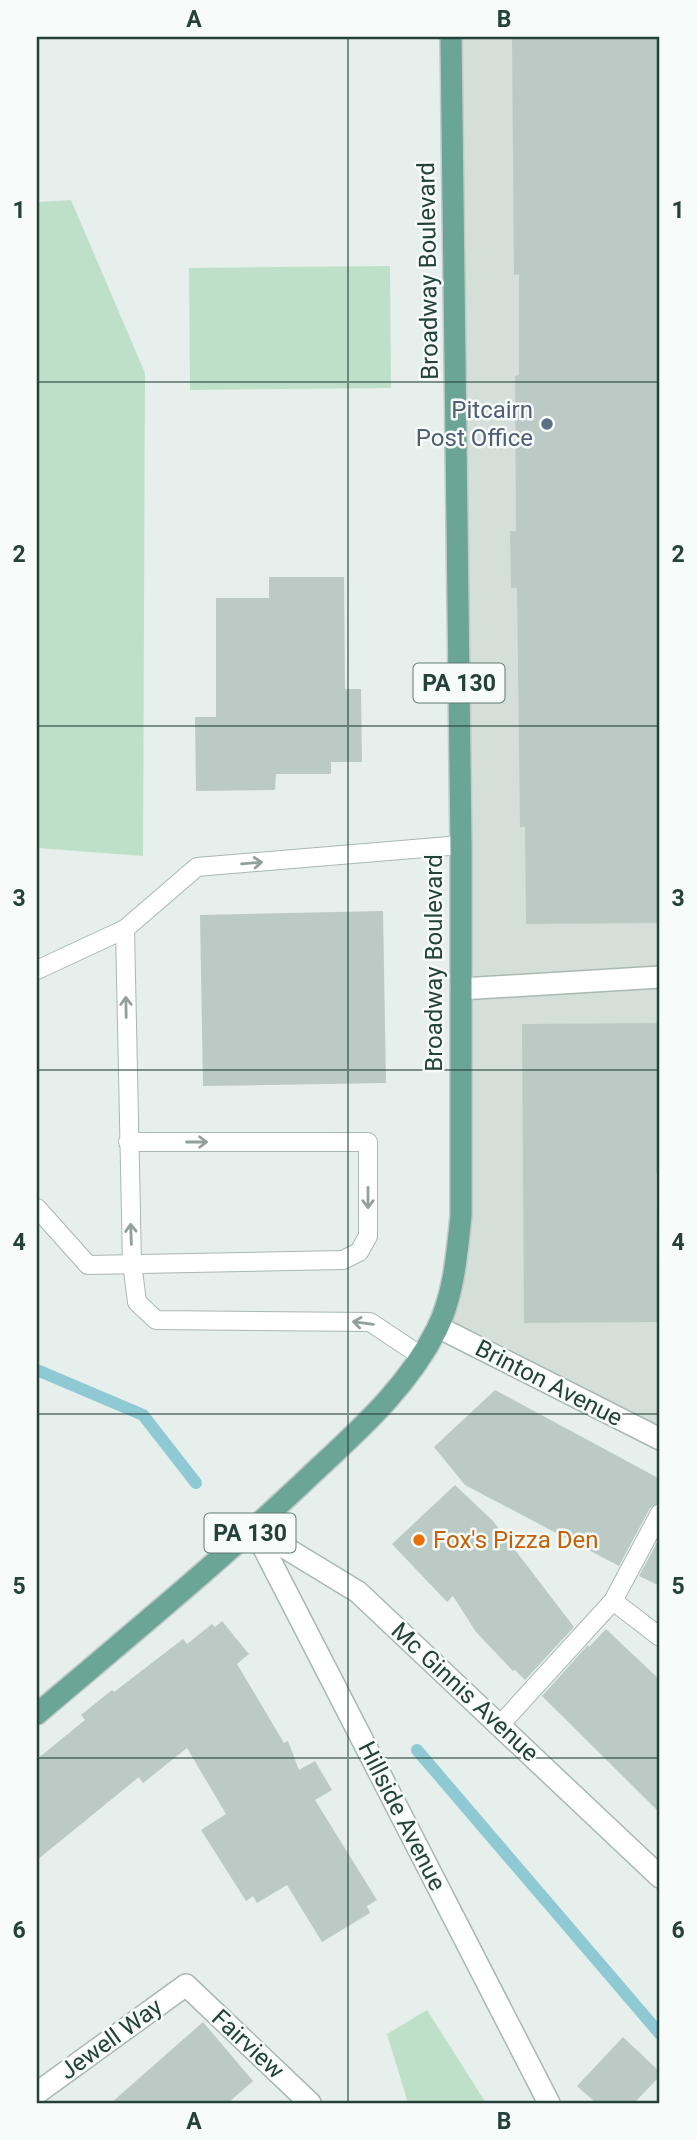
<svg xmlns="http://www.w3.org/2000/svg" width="697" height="2140" viewBox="0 0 697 2140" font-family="Roboto,sans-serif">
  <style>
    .built { fill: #d4dfda }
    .green { fill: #bfe0c8 }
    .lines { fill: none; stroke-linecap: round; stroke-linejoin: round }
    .stream { stroke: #8ec9d4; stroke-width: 12 }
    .building { fill: #bbcac4 }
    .service-casing { stroke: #a8b8b2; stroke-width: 20 }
    .minor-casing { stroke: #a8b8b2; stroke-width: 24 }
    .tertiary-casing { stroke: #a8b8b2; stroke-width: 24 }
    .primary-casing { stroke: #c2cac8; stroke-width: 24 }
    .service { stroke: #fff; stroke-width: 18 }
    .minor { stroke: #fff; stroke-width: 21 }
    .tertiary { stroke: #fff; stroke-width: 21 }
    .primary { stroke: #6aa596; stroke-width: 21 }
    .oneway { stroke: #92a09c }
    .grid { fill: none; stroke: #24423a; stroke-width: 2; stroke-opacity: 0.55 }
    .service-dot { fill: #5c6f8a; stroke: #f7fbf9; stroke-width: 2.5 }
    .food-dot { fill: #e8710a; stroke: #f7fbf9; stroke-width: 2.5 }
    .labels { text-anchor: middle; stroke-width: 5; stroke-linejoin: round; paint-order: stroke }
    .shield { fill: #f7fbf9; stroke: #637a73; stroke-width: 2 }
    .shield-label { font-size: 23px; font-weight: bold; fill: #24423a }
    .street-label { font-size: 24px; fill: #24423a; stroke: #f7fbf9 }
    .service-label { font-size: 24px; fill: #4e5e75; stroke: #f7fbf9; text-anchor: end }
    .food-label { font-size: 24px; fill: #c56008; stroke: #f7fbf9; text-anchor: start }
    .neatline { fill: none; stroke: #24423a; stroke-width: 2.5 }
    .grid-label { font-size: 23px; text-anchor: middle; font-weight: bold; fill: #24423a }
  </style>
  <rect width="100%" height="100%" fill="#e6efeb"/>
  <path class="built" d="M451 37H660V1439L438 1327 455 1270Z"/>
  <g class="green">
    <path d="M71 200 145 373 143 856 37 848V202Z"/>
    <path d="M390 266 391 388 190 390 189 268Z"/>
    <path d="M427 2010 486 2103H408L387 2034Z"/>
  </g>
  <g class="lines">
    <g class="stream">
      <path d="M37 1370 143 1415 196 1483"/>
      <path d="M417 1750 660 2034"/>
    </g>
  </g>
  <g class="building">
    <path d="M512 37H660V923L526 924 525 827H520L517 588H511L510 531H516L515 376 519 375V274L514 275Z"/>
    <path d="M269 577H344L345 689H361L362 762H331V774H276L275 790 196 791 195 717H216V598H269Z"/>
    <path d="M383 911 386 1083 203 1086 200 915Z"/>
    <path d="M660 1023V1173H656L657 1273H660V1322L524 1323 522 1024Z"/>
    <path d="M495 1390 660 1479V1502L650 1508 619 1566 465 1485 434 1447Z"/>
    <path d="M455 1485 493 1521 574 1627 525 1680 515 1670 513 1671 476 1632 453 1596 447 1602 392 1544Z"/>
    <path d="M660 1537V1586L639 1576Z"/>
    <path d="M222 1621 249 1654 237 1664 284 1743 288 1741 299 1770 315 1761 332 1790 315 1800 377 1900 367 1906 370 1913 322 1942 287 1885 257 1903 253 1896 246 1901 201 1830 226 1814 187 1748 143 1783 139 1777 37 1860V1759L85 1720 81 1715 112 1690 114 1692 183 1639 187 1644 212 1624 215 1627Z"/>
    <path d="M606 1629 660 1680V1813L542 1696 588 1645 589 1647Z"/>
    <path d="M203 2022 253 2081 228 2103H111Z"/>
    <path d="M623 2037 660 2072V2076L634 2103H596L577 2086Z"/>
  </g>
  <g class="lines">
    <g class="service-casing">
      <g id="service">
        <path d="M37 970 125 929"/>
        <path d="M37 1208 88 1265 343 1260 359 1252 368 1236V1142H128"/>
        <path d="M421 1356 370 1322 156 1320 137 1302 132 1263 125 929 197 867 461 845"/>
        <path d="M613 1601 660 1637"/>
        <path d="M500 1725 613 1601 660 1513"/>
      </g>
    </g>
    <g class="minor-casing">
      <g id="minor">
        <path d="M461 989 660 977"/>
        <path d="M254 1529 549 2103"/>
        <path d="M256 1530 358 1592 660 1877"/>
        <path d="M37 2093 186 1985 310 2103"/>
      </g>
    </g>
    <g class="tertiary-casing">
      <path id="tertiary" d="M438 1327 660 1439"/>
    </g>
    <g class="primary-casing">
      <path id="primary" d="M37 1714C130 1635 224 1558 313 1473 359 1430 408 1387 437 1329 454 1295 457 1253 461 1216V845L451 37"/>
    </g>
    <use href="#service" class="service"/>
    <use href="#minor" class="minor"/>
    <use href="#tertiary" class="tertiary"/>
    <use href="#primary" class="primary"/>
  </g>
  <defs><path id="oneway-shaft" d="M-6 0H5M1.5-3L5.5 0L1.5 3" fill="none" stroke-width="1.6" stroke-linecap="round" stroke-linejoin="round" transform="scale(1.75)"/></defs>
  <g class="oneway">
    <use href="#oneway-shaft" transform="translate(252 863) rotate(-5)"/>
    <use href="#oneway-shaft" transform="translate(126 1007) rotate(-91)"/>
    <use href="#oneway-shaft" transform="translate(197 1142)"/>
    <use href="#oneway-shaft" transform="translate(368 1198) rotate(90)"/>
    <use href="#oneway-shaft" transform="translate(131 1234) rotate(-92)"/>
    <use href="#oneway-shaft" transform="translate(363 1323) rotate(-173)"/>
  </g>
  <path class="grid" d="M348 37V2103M37 382H660M37 726H660M37 1070H660M37 1414H660M37 1758H660"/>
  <circle class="service-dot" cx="547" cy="424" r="7"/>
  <circle class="food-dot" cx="419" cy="1540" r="7"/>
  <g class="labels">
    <g class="shield">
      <rect x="413.5" y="663.5" width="91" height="39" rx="5"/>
      <rect x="204.5" y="1513.5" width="91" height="39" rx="5"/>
    </g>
    <g class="shield-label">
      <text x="459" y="691">PA 130</text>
      <text x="250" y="1541">PA 130</text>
    </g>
    <g class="street-label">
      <text transform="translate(428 271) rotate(-91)" y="8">Broadway Boulevard</text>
      <text transform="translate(434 963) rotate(-90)" y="8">Broadway Boulevard</text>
      <text transform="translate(549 1383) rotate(27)" y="8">Brinton Avenue</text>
      <text transform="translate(465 1692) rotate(43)" y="8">Mc Ginnis Avenue</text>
      <text transform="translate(402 1816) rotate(63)" y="8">Hillside Avenue</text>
      <text transform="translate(111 2039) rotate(-36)" y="8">Jewell Way</text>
      <text transform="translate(248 2044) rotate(43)" y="8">Fairview</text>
    </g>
    <g class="service-label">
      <text x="533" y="418">Pitcairn<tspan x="533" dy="28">Post Office</tspan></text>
    </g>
    <g class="food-label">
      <text x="433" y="1548">Fox's Pizza Den</text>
    </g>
  </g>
  <rect width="697" height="2140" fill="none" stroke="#f7fbf9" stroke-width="77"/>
  <rect x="38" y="38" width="620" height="2064" class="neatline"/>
  <g class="grid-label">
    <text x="194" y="27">A</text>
    <text x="504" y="27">B</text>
    <text x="19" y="218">1</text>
    <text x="678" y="218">1</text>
    <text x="19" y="562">2</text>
    <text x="678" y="562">2</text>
    <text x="19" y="906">3</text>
    <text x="678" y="906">3</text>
    <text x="19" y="1250">4</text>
    <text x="678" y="1250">4</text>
    <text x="19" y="1594">5</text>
    <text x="678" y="1594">5</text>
    <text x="19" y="1938">6</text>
    <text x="678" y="1938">6</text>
    <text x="194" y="2129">A</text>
    <text x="504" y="2129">B</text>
  </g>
</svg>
